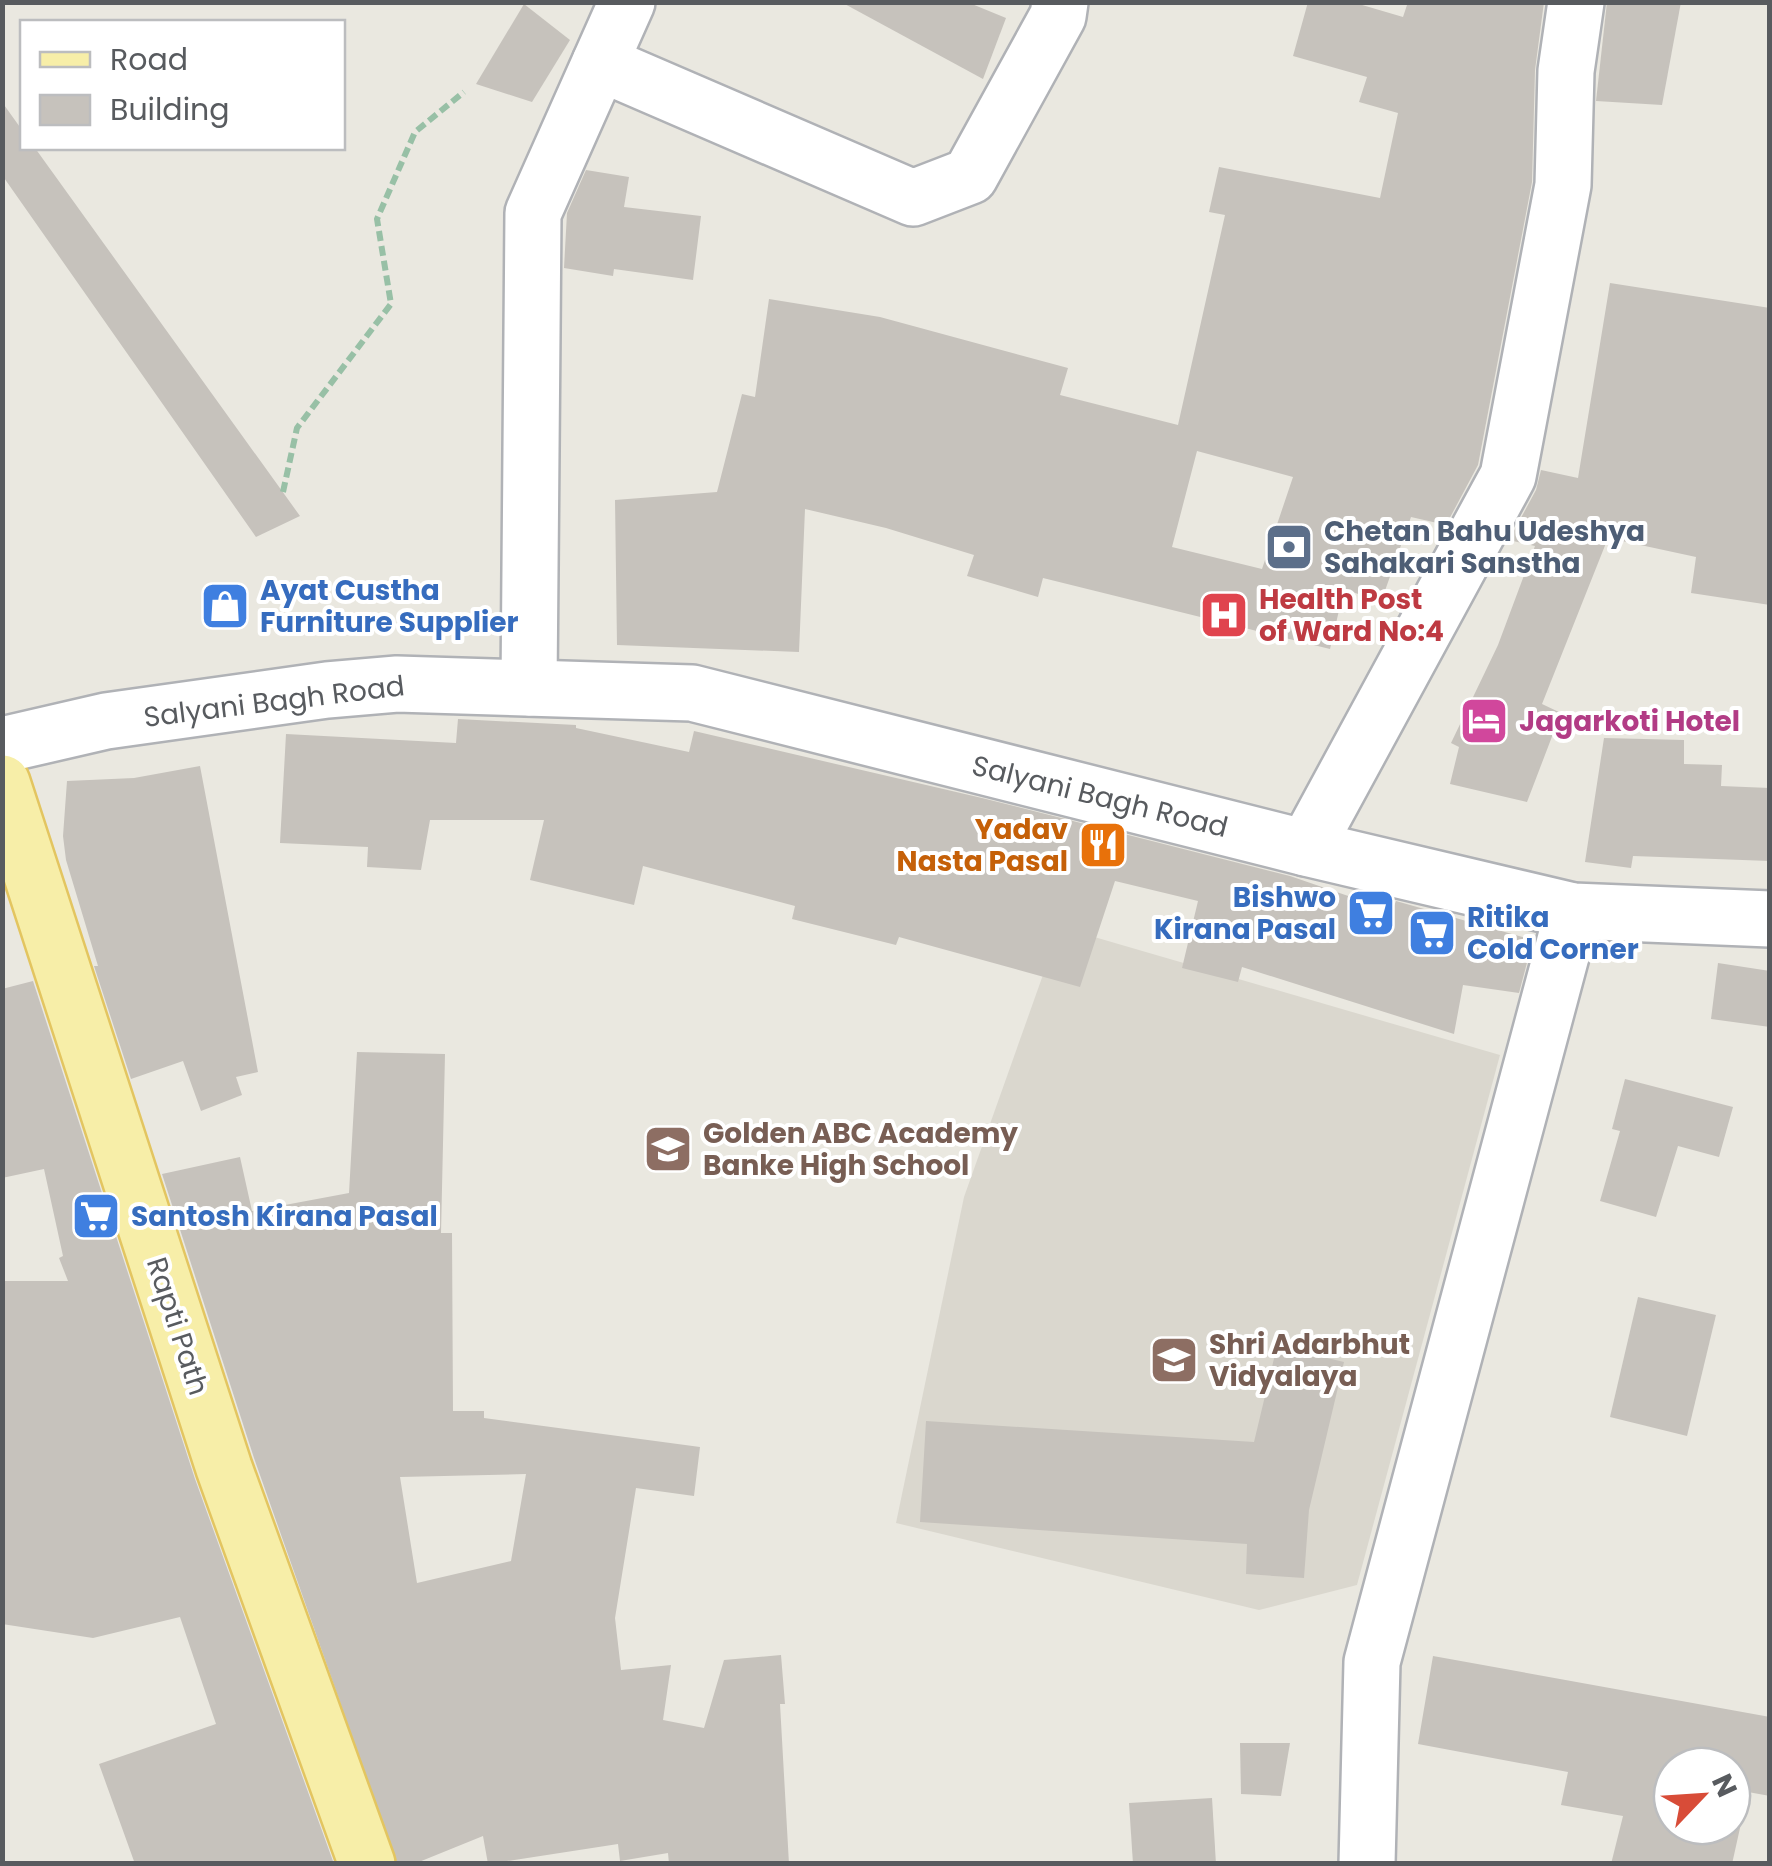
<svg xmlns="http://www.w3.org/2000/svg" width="1772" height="1866" viewBox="0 0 1772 1866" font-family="Poppins,sans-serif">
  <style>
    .education { fill: #dad7ce }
    .building { fill: #c6c2bc; fill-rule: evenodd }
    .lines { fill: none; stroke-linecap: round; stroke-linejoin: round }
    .minor-casing { stroke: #b0b2b6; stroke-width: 60 }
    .major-casing { stroke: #e3c560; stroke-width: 60 }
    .path { stroke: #98c0a6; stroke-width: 6; stroke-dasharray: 10 5; stroke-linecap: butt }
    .minor { stroke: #fff; stroke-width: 55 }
    .major { stroke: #f7eea8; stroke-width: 55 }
    .labels { text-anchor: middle; stroke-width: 8; stroke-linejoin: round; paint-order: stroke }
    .service-label { font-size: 28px; font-weight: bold; fill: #4e5e75; stroke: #fff; text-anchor: start }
    .shop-label { font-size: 28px; font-weight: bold; fill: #366cbe; stroke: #fff; text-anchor: start }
    .health-label { font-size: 28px; font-weight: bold; fill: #be3a42; stroke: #fff; text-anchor: start }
    .street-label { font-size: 28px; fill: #585b5f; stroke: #fff }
    .hotel-label { font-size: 28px; font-weight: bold; fill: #b23c85; stroke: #fff; text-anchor: start }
    .food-label { font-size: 28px; font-weight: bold; fill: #c56008; stroke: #fff; text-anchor: end }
    .education-label { font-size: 28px; font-weight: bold; fill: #785e54; stroke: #fff; text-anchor: start }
  </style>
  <rect width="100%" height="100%" fill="#eae8e0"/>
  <path class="education" d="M1060 927 1500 1055 1357 1585 1259 1610 896 1523 964 1197Z"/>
  <g class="building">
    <path d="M841 2H967L1006 18 983 79Z"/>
    <path d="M1308 2H1352L1403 17 1408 2H1544L1535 70 1532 182 1478 465 1446 525 1411 517 1381 602 1344 589 1330 649 1043 578 1038 597 967 576 974 555 886 528 805 509 799 652 617 645 615 500 717 492 742 394 755 397 769 299 880 317 1068 368 1060 395 1178 425 1225 215 1209 212 1219 167 1380 198 1398 113 1359 102 1367 77 1293 56ZM1197 451 1293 477 1262 569 1172 547Z"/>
    <path d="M1607 2H1681L1662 105 1596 101Z"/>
    <path d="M524 4 570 40 532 102 476 84Z"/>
    <path d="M2 102 22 130V148H35L300 516 256 537 2 175Z"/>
    <path d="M586 170 629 177 624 207 701 216 693 280 614 269 613 276 564 268 567 213Z"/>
    <path d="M1610 283 1770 308V605L1691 593 1696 557 1608 538 1542 704 1561 713 1527 802 1450 784 1459 747 1451 743 1498 645 1535 546 1509 540 1536 490 1541 470 1578 478Z"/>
    <path d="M458 719 576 725V728L689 752 694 731 982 798 1290 876 1392 911 1396 901 1533 940 1519 993 1463 985 1454 1034 1242 967 1238 982 1182 968 1198 901 1115 881 1080 987 899 937 896 945 792 919 795 906 643 866 634 905 530 880 544 820H430L421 870 367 867 368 847 280 843 286 734 456 743Z"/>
    <path d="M1604 738 1684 740V764L1722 765 1721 786 1770 788V861L1633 856 1631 868 1585 862Z"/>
    <path d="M200 766 258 1072 236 1077 242 1095 201 1111 183 1061 131 1079 94 966H98L66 860 63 836 67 781 134 778Z"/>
    <path d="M1718 963 1770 971V1027L1711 1019Z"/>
    <path d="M33 981 195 1479 334 1864H135L99 1764 216 1724 180 1617 93 1638 2 1624V1281H68L59 1258 63 1256 44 1169 2 1178V989Z"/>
    <path d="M357 1052 445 1054 441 1233H452L453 1411H484V1418L700 1447 694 1496 636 1488 615 1618 621 1670 671 1665 663 1720 704 1728 724 1660 781 1655 785 1704H780L789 1864H669L668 1853 620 1861 618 1844 488 1864 483 1836 414 1864H397L254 1458 162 1174 240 1157 252 1211 349 1193ZM526 1474 511 1561 417 1583 400 1477Z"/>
    <path d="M1625 1079 1733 1107 1719 1157 1678 1146 1656 1217 1600 1201 1620 1131 1612 1129Z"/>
    <path d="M1638 1297 1716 1315 1687 1436 1610 1417Z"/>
    <path d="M1277 1346 1344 1362 1309 1510 1304 1578 1246 1574 1247 1544 920 1522 926 1421 1254 1442Z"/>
    <path d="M1433 1656 1770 1717V1796L1748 1792 1732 1864H1611L1623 1816 1561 1805 1568 1772 1418 1744ZM1672 1766H1732V1826H1672Z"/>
    <path d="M1240 1743H1290L1281 1796 1241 1794Z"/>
    <path d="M1212 1798 1216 1864H1133L1129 1803Z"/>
  </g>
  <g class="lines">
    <g class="minor-casing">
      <g id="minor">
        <path d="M600 63 913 198 970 176 1058 16 1060 2"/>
        <path d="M529 688 533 213 627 2"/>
        <path d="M2 745 106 721 327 690 397 684 692 693 1306 848 1573 911 1770 919"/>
        <path d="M1306 848 1508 476 1563 185 1566 71 1576 2"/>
        <path d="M1367 1864 1372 1662 1573 911"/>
      </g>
    </g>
    <g class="major-casing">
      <path id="major" d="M2 783 224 1468 367 1864"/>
    </g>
    <path class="path" d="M283 492 297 428 391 304 377 219 415 132 464 92"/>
    <use href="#minor" class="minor"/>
    <use href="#major" class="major"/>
  </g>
  <defs>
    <g id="bank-square" transform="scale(2.5)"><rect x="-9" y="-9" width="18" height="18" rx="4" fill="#5c6f8a" stroke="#fff"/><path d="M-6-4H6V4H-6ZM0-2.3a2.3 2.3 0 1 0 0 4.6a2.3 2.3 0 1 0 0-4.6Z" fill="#fff"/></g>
    <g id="shop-square" transform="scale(2.5)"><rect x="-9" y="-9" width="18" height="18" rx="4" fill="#3f7fe0" stroke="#fff"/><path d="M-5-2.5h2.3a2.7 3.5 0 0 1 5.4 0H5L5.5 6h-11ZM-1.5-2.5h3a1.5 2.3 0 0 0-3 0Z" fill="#fff"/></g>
    <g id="hospital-square" transform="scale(2.5)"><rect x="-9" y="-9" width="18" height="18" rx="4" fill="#e0444e" stroke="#fff"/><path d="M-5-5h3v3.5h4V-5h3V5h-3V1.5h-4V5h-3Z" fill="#fff"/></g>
    <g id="hotel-square" transform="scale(2.5)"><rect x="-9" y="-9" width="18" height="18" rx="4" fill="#d1479c" stroke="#fff"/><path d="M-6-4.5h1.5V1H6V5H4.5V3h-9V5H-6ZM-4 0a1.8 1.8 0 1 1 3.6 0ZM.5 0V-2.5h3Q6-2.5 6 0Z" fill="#fff"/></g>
    <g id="restaurant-square" transform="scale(2.5)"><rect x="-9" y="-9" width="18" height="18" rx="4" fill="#e8710a" stroke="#fff"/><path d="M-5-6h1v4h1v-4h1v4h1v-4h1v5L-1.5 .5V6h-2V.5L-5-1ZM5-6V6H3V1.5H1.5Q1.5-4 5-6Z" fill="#fff"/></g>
    <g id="supermarket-square" transform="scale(2.5)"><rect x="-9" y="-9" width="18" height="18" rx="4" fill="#3f7fe0" stroke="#fff"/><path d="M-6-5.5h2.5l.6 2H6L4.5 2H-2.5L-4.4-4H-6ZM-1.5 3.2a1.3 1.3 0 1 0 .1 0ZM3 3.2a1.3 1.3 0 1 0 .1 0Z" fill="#fff"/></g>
    <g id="school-square" transform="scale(2.5)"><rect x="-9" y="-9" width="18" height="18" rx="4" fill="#8d6e63" stroke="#fff"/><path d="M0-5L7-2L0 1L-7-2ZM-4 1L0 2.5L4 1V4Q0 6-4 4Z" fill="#fff"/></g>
  </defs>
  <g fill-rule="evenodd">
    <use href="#bank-square" x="1289" y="547"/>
    <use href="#shop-square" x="225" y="606"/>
    <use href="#hospital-square" x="1224" y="615"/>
    <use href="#hotel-square" x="1484" y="721"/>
    <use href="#restaurant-square" x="1103" y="845"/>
    <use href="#supermarket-square" x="1371" y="913"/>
    <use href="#supermarket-square" x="1432" y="933"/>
    <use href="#school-square" x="668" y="1149"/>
    <use href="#supermarket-square" x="96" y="1216"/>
    <use href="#school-square" x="1174" y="1360"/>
  </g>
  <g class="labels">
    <g class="service-label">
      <text x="1324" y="541">Chetan Bahu Udeshya<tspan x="1324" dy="32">Sahakari Sanstha</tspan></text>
    </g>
    <g class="shop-label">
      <text x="260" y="600">Ayat Custha<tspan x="260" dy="32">Furniture Supplier</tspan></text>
      <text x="1336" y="907" text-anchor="end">Bishwo<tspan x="1336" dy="32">Kirana Pasal</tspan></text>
      <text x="1467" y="927">Ritika<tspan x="1467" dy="32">Cold Corner</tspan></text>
      <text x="131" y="1226">Santosh Kirana Pasal</text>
    </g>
    <g class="health-label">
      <text x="1259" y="609">Health Post<tspan x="1259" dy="32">of Ward No:4</tspan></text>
    </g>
    <g class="street-label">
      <text transform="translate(274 701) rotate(-7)" y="10">Salyani Bagh Road</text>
      <text transform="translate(1100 796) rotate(14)" y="10">Salyani Bagh Road</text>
      <text transform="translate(178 1326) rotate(72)" y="10">Rapti Path</text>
    </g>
    <g class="hotel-label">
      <text x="1519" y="731">Jagarkoti Hotel</text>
    </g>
    <g class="food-label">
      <text x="1068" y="839">Yadav<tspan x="1068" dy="32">Nasta Pasal</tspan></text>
    </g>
    <g class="education-label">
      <text x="703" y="1143">Golden ABC Academy<tspan x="703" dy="32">Banke High School</tspan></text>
      <text x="1209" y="1354">Shri Adarbhut<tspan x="1209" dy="32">Vidyalaya</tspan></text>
    </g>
  </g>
  <rect width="1772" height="1866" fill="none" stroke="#585b5f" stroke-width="10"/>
  <rect x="20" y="20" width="325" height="130" fill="#ffffff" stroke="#bcbdbf" stroke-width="2.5"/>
  <rect x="40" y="52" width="50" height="15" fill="#f7eea8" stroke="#bcbdbf" stroke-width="2.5"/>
  <text x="110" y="70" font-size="30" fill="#585b5f">Road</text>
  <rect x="40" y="95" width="50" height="30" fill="#c6c2bc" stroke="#bcbdbf" stroke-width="2.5"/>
  <text x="110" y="120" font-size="30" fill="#585b5f">Building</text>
  <g transform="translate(1702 1796) rotate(65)"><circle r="48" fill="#ffffff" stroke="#bcbdbf" stroke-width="2.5"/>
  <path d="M0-8L18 38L0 25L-18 38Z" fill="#d84c38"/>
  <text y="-15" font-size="28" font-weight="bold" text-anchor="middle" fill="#585b5f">N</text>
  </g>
</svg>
